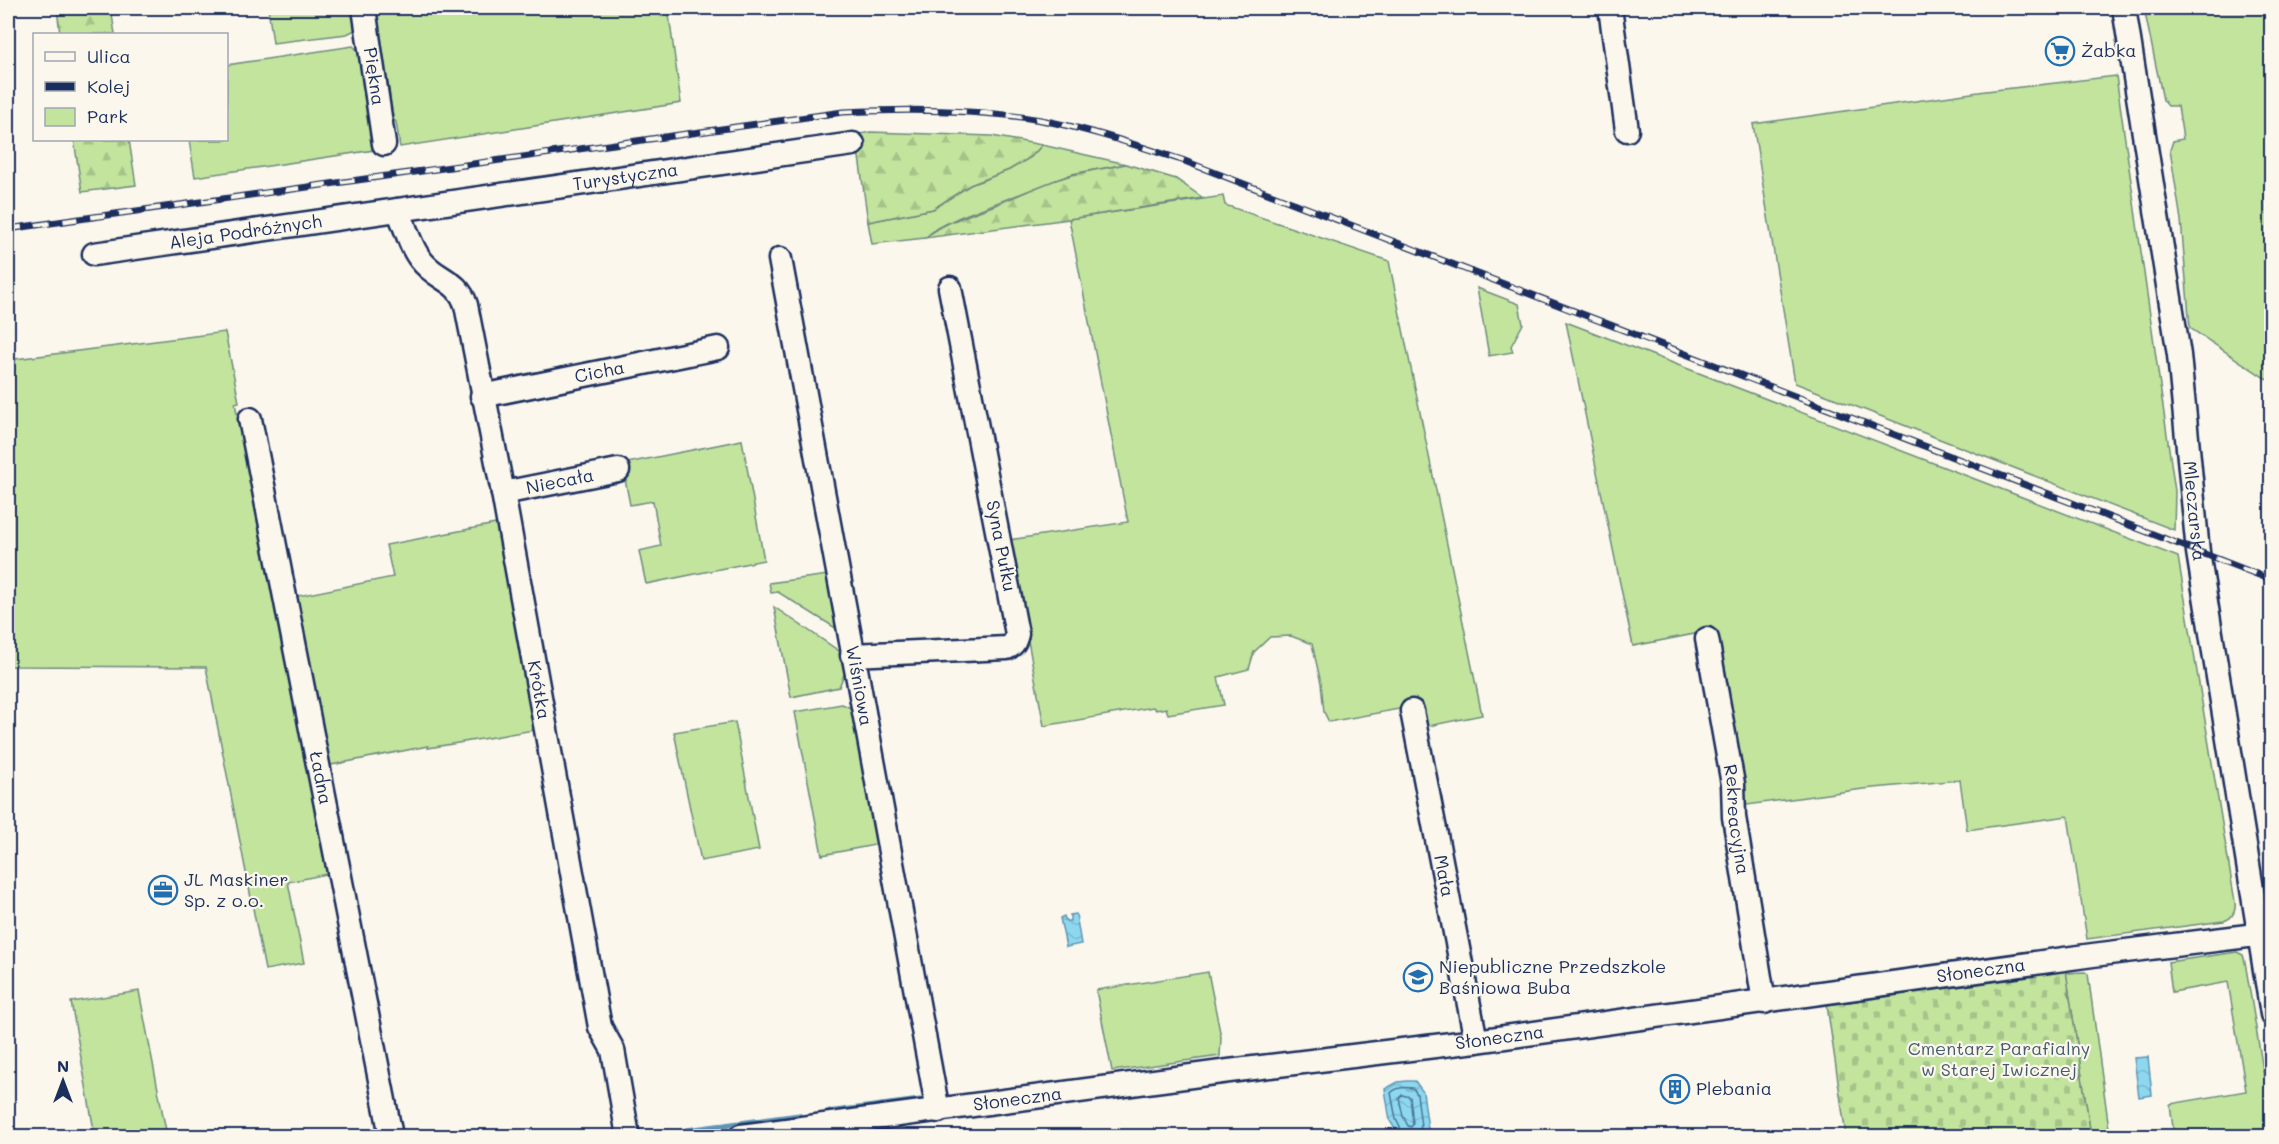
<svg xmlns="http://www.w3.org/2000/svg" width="2279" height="1144" viewBox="0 0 2279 1144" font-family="Mali,sans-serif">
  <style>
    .green { fill: #c2e49d; stroke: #6e8a7e; stroke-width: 1.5 }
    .forest { fill: url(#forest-firs); stroke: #6e8a7e; stroke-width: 1.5 }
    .cemetery { fill: url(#cemetery-stones); stroke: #6e8a7e; stroke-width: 1.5 }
    .water { fill: url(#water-waves); stroke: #6094b5; stroke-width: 1.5 }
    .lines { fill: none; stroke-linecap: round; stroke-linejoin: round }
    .shore { stroke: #497398; stroke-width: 1.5 }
    .stream { stroke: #6094b5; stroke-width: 5 }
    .minor-casing { stroke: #1b2f5e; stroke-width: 27 }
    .minor { stroke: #fbf7ec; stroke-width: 22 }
    .rail-casing { stroke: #1b2f5e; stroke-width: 7 }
    .rail { stroke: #fbf7ec; stroke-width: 4.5; stroke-dasharray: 14; stroke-linecap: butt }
    .labels { text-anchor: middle; stroke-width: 4.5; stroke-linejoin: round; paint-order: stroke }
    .poi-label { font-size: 18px; fill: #1b2f5e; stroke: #fbf7ec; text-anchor: start }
    .street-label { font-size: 18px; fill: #1b2f5e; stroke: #fbf7ec }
    .park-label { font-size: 18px; fill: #455c6e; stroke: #fbf7ec }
  </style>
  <defs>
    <pattern id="forest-firs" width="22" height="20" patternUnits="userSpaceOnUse" patternTransform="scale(1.5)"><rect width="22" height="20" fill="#c2e49d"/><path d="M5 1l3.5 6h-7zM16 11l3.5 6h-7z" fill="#a6c48a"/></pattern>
    <pattern id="cemetery-stones" width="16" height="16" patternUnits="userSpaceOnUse" patternTransform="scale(1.5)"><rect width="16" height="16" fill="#c2e49d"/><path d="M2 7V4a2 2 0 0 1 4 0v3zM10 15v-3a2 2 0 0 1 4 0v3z" fill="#a6c48a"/></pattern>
    <pattern id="water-waves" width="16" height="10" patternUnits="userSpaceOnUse" patternTransform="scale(1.5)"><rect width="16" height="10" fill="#8ed8ef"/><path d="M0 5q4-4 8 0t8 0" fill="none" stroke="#7abacf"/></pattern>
  </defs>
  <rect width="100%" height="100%" fill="#fbf7ec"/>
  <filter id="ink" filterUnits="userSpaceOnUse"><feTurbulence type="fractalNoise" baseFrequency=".0167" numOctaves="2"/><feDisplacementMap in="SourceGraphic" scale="12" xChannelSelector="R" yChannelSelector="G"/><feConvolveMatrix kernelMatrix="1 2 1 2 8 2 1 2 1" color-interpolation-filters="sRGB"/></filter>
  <g filter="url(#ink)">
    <g class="green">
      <path d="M268 8H356L357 18 355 30 347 34 273 43Z"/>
      <path d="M381 8H668L681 103 400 147 396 122 385 113 372 13Z"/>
      <path d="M2144 8H2271V382L2190 328 2181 220 2170 150 2173 141 2183 139 2178 106H2168L2163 100Z"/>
      <path d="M353 46 361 54 374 150 195 177 189 140H226L227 65Z"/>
      <path d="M2116 76 2175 491 2174 530 1795 383 1753 124 1986 91Z"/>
      <path d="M1042 145 1126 164 1072 174 960 217 937 228 925 238 872 244 868 222 933 209 970 185 1009 170 1031 157Z"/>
      <path d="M1223 196 1225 205 1389 261 1482 715 1424 727 1404 708 1329 722 1324 712 1321 683 1312 644 1291 636 1270 637 1254 652 1249 669 1218 677 1224 705 1168 714 1166 708 1156 710 1153 707 1044 726 1009 540 1128 522 1069 219Z"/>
      <path d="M1477 288 1519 304 1523 324 1511 346 1513 352 1489 356Z"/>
      <path d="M1566 322 2178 557 2235 902C2236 911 2233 918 2224 921L2087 939 2068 816 1967 830 1960 780 1863 789 1740 806 1730 710 1715 630 1633 646Z"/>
      <path d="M225 332 239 402 235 403 327 874 288 882 304 963 265 970 206 667 8 666V360Z"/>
      <path d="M742 440 764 560 646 584 639 551 661 546 653 501 630 505 622 464Z"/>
      <path d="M501 523 534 730 428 748V746L326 766 293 597 393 577 386 545Z"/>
      <path d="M828 575 837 629 778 592 771 593 769 583Z"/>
      <path d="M774 607 842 653 845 672 839 687 791 697Z"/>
      <path d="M842 704 851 708 880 844 822 855 795 712Z"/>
      <path d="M735 722 759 850 701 861 674 732Z"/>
      <path d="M2237 952 2243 955 2245 962 2271 1118V1136H2174L2170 1104 2246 1091 2228 982 2172 992 2168 962Z"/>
      <path d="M1208 972 1221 1037 1220 1056 1112 1071 1096 990Z"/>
      <path d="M2085 972 2088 974 2110 1136H2091L2066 973Z"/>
      <path d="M139 991 167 1136H95L71 1002Z"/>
    </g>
    <g class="forest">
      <path d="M57 8H111L115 34H60Z"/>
      <path d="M870 132 992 136 1042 145 1031 157 1009 170 970 185 933 209 868 222 856 135Z"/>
      <path d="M74 140H129L136 185 82 192Z"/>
      <path d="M1126 164 1176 179 1203 198 1069 219 925 238C946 221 970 215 995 205 1021 195 1045 182 1072 175 1090 170 1108 168 1126 164Z"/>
    </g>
    <path class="cemetery" d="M2066 971 2091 1136H1846L1827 1005Z"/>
    <g class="water">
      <path d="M1076 914 1081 944 1066 947 1060 918 1064 916 1066 921H1070V915Z"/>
      <path d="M2148 1057 2152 1095 2139 1097 2134 1058Z"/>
      <path d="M1407 1081H1415L1423 1092 1428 1129 1426 1133 1415 1136 1399 1135 1390 1121 1385 1089 1398 1082Z"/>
    </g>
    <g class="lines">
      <g class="shore">
        <path d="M1402 1095 1410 1097 1413 1124 1411 1127 1408 1126 1403 1116 1399 1098Z"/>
        <path d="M1404 1136 1396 1119 1391 1093C1396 1087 1406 1087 1413 1088L1417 1094 1421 1126 1418 1136"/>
      </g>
      <g class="stream">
        <path d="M827 1112 920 1100"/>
        <path d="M686 1130 799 1115"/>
      </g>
      <g class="minor-casing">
        <g id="minor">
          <path id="s1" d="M364 8 384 144"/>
          <path d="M1610 8 1627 130"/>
          <path id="s2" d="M2124 8 2179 355 2198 552 2272 1014"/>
          <path id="s3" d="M398 210C405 225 410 247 421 260 436 280 458 279 466 305L503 493 600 1027 613 1050 628 1136"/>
          <path id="s4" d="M94 254 853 144"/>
          <path id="s5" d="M780 259 938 1111"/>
          <path id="s6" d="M482 396 718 348"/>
          <path id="s7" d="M250 419 391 1136"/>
          <path id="s8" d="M503 493 618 470"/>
          <path id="s9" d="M1707 639 1733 784 1734 817 1764 1002"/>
          <path d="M852 655 1007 648C1014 645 1015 641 1017 634L950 288"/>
          <path id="s10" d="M1412 711 1476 1041"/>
          <path id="s11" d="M741 1136 1229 1071 1476 1041 2093 955 2272 933"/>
        </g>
      </g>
      <use href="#minor" class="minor"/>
      <g class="rail-casing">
        <path id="rail" d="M8 229 843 112C909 109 975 109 1041 120 1089 129 1135 145 1182 160L2272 580"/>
      </g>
      <use href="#rail" class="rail"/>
    </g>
  </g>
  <defs>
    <g id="supermarket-ring" transform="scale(1.5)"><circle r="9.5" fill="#fbf7ec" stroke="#1f6fb2" stroke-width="1.5"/><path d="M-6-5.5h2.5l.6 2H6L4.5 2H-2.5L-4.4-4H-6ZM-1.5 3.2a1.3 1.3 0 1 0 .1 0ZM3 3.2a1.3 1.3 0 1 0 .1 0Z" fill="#1f6fb2"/></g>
    <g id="office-ring" transform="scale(1.5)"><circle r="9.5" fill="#fbf7ec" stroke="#1f6fb2" stroke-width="1.5"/><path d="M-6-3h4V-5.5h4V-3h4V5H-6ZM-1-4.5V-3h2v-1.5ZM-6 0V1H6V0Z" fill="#1f6fb2"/></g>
    <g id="school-ring" transform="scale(1.5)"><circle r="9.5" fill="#fbf7ec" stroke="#1f6fb2" stroke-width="1.5"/><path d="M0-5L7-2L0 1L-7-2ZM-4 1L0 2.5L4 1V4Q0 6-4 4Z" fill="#1f6fb2"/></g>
    <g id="building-ring" transform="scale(1.5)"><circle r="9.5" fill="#fbf7ec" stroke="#1f6fb2" stroke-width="1.5"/><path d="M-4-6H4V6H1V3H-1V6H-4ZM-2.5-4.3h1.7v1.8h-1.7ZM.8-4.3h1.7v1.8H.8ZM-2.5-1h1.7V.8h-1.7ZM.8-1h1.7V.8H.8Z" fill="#1f6fb2"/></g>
  </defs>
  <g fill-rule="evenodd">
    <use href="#supermarket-ring" x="2060" y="51"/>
    <use href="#office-ring" x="163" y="890"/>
    <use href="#school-ring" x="1418" y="977"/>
    <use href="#building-ring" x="1675" y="1089"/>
  </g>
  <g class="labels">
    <g class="poi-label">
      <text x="2081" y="57">Żabka</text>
      <text x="184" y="886">JL Maskiner<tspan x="184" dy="21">Sp. z o.o.</tspan></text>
      <text x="1439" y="973">Niepubliczne Przedszkole<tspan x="1439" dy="21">Baśniowa Buba</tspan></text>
      <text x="1696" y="1095">Plebania</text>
    </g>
    <g class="street-label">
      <text dy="6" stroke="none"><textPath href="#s1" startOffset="69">Piękna</textPath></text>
      <text dy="6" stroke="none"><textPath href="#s4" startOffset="537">Turystyczna</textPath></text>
      <text dy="6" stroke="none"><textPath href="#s4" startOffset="153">Aleja Podróżnych</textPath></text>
      <text dy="6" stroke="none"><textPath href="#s6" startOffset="120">Cicha</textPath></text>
      <text dy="6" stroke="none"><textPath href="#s8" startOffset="58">Niecała</textPath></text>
      <text dy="6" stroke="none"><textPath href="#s2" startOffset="508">Mleczarska</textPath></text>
      <text transform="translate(1001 546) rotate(79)" y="6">Syna Pułku</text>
      <text dy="6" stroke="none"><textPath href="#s5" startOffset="434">Wiśniowa</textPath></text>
      <text dy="6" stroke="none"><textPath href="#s3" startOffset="512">Krótka</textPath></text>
      <text dy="6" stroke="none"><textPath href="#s7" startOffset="366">Ładna</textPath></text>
      <text dy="6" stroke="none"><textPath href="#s9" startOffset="183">Rekreacyjna</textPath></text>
      <text dy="6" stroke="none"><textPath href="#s10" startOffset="168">Mała</textPath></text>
      <text dy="6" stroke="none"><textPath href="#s11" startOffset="1251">Słoneczna</textPath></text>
      <text dy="6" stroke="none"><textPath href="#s11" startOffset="765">Słoneczna</textPath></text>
      <text dy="6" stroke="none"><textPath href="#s11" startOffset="279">Słoneczna</textPath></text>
    </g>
    <g class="park-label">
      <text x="1999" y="1055">Cmentarz Parafialny<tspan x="1999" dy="21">w Starej Iwicznej</tspan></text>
    </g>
  </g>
  <rect width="2279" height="1144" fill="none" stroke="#fbf7ec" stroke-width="30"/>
  <rect x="15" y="15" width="2249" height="1114" fill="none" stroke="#1b2f5e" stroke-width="2" filter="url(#ink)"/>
  <rect x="33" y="33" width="195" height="108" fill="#fbf7ec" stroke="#a1a7b3" stroke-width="1.5"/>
  <rect x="45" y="52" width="30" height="9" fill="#fbf7ec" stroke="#a1a7b3" stroke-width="1.5"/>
  <text x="87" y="63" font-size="18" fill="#1b2f5e">Ulica</text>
  <rect x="45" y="82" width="30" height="9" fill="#1b2f5e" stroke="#a1a7b3" stroke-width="1.5"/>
  <text x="87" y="93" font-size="18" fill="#1b2f5e">Kolej</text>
  <rect x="45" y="108" width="30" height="18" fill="#c2e49d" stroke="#a1a7b3" stroke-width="1.5"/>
  <text x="87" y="123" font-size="18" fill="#1b2f5e">Park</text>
  <g transform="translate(63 1081)" stroke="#fbf7ec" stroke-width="4.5" paint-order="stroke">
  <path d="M0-4.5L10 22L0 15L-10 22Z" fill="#1b2f5e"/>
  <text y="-9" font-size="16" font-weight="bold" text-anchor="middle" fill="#1b2f5e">N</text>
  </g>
</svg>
